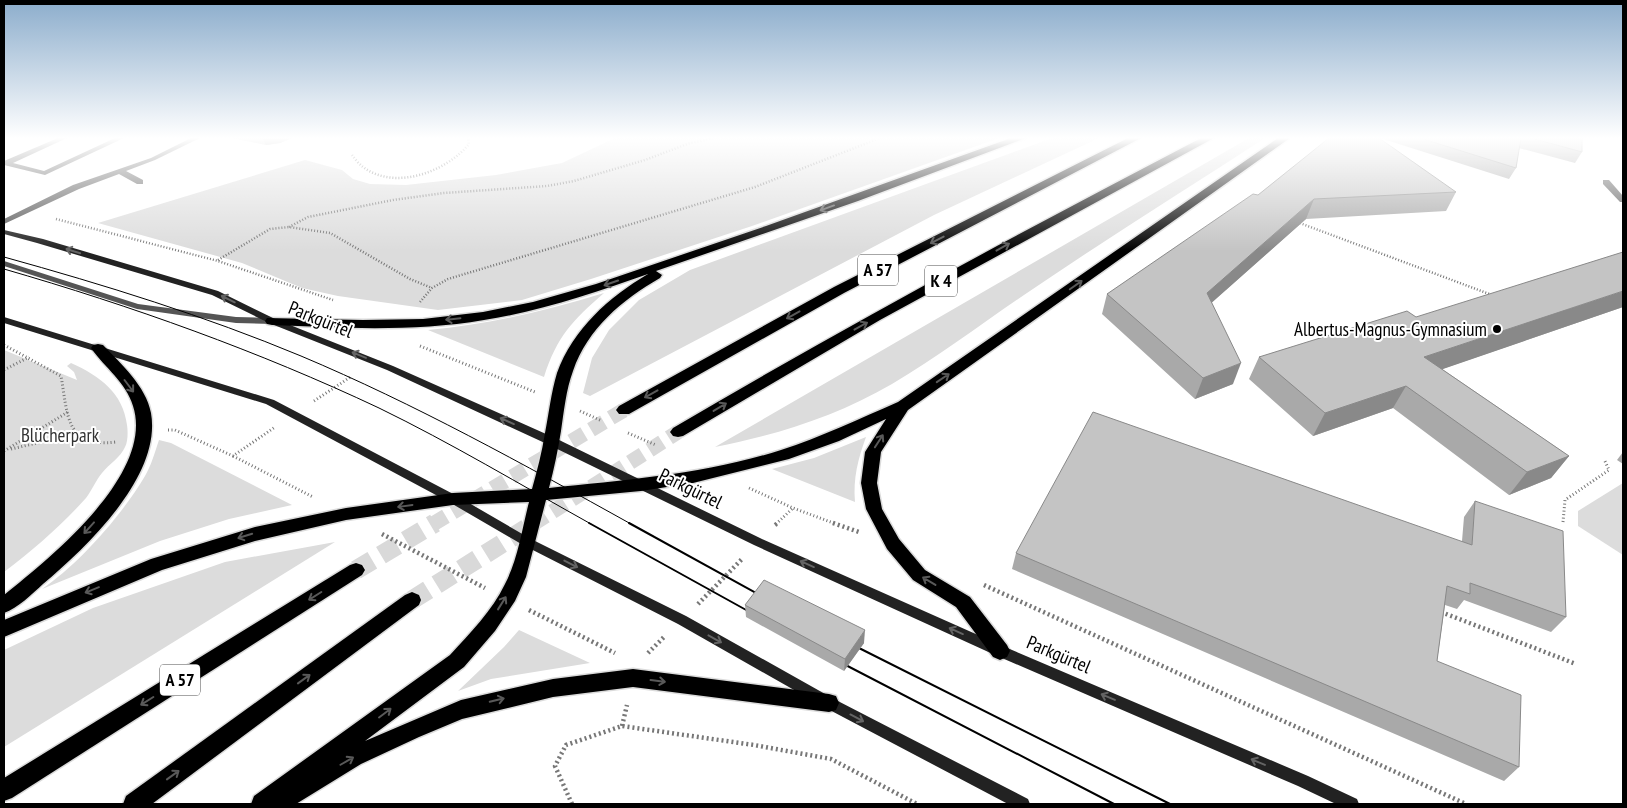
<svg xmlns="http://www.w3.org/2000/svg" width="1627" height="808" viewBox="0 0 1627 808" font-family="'PT Sans Narrow',sans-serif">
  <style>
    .green { fill: #dcdcdc }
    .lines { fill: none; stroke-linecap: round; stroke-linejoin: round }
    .highway-tunnel-far1 { stroke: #d9d9d9; stroke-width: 15; stroke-dasharray: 15 8; stroke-linecap: butt }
    .highway-tunnel { stroke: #d9d9d9; stroke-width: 19; stroke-dasharray: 19 10; stroke-linecap: butt }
    .highway-casing { stroke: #dbdbdb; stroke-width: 3 }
    .path-far2 { stroke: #777; stroke-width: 2.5; stroke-dasharray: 1 2; stroke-linecap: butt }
    .path-far1 { stroke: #777; stroke-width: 3; stroke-dasharray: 1 2.5; stroke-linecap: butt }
    .path { stroke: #777; stroke-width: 4.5; stroke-dasharray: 2 3; stroke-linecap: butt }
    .lane { fill: #555; fill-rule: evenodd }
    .secondary { fill: #222; fill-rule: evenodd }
    .highway { fill: #000; fill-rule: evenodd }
    .tram-far1 { stroke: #000; stroke-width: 1 }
    .tram { stroke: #000; stroke-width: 2 }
    .wall { fill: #a9a9a9 }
    .shaded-wall { fill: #898989 }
    .building { fill: #c4c4c4; stroke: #898989 }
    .oneway { stroke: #595959 }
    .oneway2 { stroke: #646464 }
    .poi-dot { fill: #000; stroke: #fff; stroke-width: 2 }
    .labels { text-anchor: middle; stroke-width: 4; stroke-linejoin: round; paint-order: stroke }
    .shield { fill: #fff; stroke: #4c4c4c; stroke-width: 1 }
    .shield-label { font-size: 18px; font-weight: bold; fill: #000 }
    .street-label { font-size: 19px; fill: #000; stroke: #fff }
    .poi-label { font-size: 19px; fill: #000; stroke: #fff; text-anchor: end }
    .park-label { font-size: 19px; fill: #333; stroke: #fff }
  </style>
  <rect width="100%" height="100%" fill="#fff"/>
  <g class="green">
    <path d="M615 138H999L752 226 591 279 522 300 438 310 338 296 302 288 242 263 98 223 305 160 342 170 353 179 370 184 406 185 496 175 562 163Z"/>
    <path d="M1052 138H1099L934 215 590 396 583 393 592 358 609 330 639 300 690 270Z"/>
    <path d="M1249 138H1265C1185 190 1103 241 1024 295 980 325 938 357 892 384 837 416 777 435 715 447Z"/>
    <path d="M604 293C573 320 557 336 544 377L428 330C490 324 545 311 604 293Z"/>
    <path d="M4 350 77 380 74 372 67 366 71 363C100 376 123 393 127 425 128 431 128 442 125 447 121 457 109 464 102 473 96 480 92 490 86 498 61 526 33 550 4 572Z"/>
    <path d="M866 437C858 459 853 478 855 502L772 469 814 458Z"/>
    <path d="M159 440 171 443 292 505 229 519 160 541 42 589C79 564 122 515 145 476 151 466 155 452 159 440Z"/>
    <path d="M1623 483V555L1578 526V511Z"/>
    <path d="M335 542 4 747V650L93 608 225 562Z"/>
    <path d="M519 630 590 663 491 679 458 691 504 647Z"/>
  </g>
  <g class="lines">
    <g class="highway-tunnel-far1">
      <path d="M433 524 624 410"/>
      <path d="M533 524 678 432"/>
    </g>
    <g class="highway-tunnel">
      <path d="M356 570 435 523"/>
      <path d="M412 600 535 523"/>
    </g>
    <g class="highway-casing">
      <g id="highway">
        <path d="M1011 138H1026L858 201 656 271 662 275 660 278C622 300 588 328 573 371 566 390 564 411 561 431 558 450 554 469 549 488 627 480 706 474 781 450 821 437 859 419 898 402L1278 138H1290L908 410 881 452 877 483 882 509 899 539 925 570 970 597 1007 645 1010 651 1007 657 1000 660 993 657 956 607 913 580 887 549 866 509 861 483 865 452 886 419 839 441 789 459 693 483 641 491 546 500 526 577 515 601 495 631 464 667 365 741 461 700 553 679 633 669 829 694 836 696 839 703 836 710 829 712 633 687 553 697 462 719 419 737 361 764 296 804H251L254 796 450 655C470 633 492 611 505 584 518 559 522 529 529 502L453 505 346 520 255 541 162 570 4 637V620L151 559 255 527 346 508 453 493 532 489C537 471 542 452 545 433 549 413 551 393 557 373 573 329 609 297 648 274 594 293 541 311 484 320 414 332 343 328 272 325L267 324 265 321 267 318 363 320 423 319 483 312 533 302 596 284 766 226Z"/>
        <path d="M1128 138H1141L844 293 629 414H619L616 410 619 406 834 287Z"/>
        <path d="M1201 138H1214L880 320 683 436 678 437 673 436 670 432 673 428C846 326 1023 231 1201 138Z"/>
        <path d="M98 344 103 345C121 364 146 386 151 413 162 476 87 547 43 584 32 594 18 608 4 613V595C50 558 155 474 133 406 126 382 105 368 91 348L93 345Z"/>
        <path d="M356 563 362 565 365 570 362 575 12 798 4 801V778L350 565Z"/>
        <path d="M412 592 419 595 421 600 419 605 152 804H123L126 796 405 595Z"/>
      </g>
    </g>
    <g class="path-far2">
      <path d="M352 155C355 159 359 164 363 167 395 191 446 172 469 144L468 138"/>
      <path d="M56 219 218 261 333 300"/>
      <path d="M1297 222 1492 295"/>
      <path d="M289 227 308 217 393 200 444 193 547 186 574 181 645 160 690 143 715 138"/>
      <path d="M218 260 270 229 289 227 330 233 410 279 432 288"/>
      <path d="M420 302 432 288 448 279 755 187 880 138"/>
    </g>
    <g class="path-far1">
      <path d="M4 345 61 376C68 415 65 448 116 442"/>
      <path d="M420 346 535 392"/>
      <path d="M4 370 29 357"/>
      <path d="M314 401 352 376"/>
      <path d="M580 411 602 421"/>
      <path d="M168 430H175L233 456 275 427"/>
      <path d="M628 433 656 445"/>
      <path d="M11 449 76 434"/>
      <path d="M4 451 68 412"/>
      <path d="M233 456 313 497"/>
      <path d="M749 488 793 508 836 524"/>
      <path d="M1563 522 1565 500 1609 470 1604 459"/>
      <path d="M776 524 793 508"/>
    </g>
    <g class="path">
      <path d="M833 523 859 532"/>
      <path d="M775 525 778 523"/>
      <path d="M382 534 485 588"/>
      <path d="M984 585 1466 804"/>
      <path d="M698 604 743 558"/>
      <path d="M529 610 615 653"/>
      <path d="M1441 612 1576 664"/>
      <path d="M648 653 665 636"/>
      <path d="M622 726 627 705"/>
      <path d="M572 804 555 766 566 745 622 726 754 745 831 759 917 804"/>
    </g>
    <g class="lane">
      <path d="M58 138H67L13 163 44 171 115 138H124L45 175 4 165V161Z"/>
      <path d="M191 138H200L155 160 126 171 143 180V184H137L119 174 79 189 4 224V219L73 185 151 158Z"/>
      <path d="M1603 180H1609L1623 196V202H1620L1603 184Z"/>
      <path d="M4 261 138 304 236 317 272 318 276 321 272 324 236 323 137 309 4 266Z"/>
    </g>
    <g class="secondary">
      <path d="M4 230 43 239 218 291 275 319 393 366 555 438 762 539 1005 647 1308 776 1357 799 1359 804H1336L1298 786 995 655 754 545 547 444 387 370 269 323 212 295 37 243 4 234Z"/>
      <path d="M4 317 274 400 457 496 531 539 686 616 834 699 1028 799 1030 804H1008L824 707 678 624 523 545 449 502 266 404 4 323Z"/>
    </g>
    <use href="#highway" class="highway"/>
    <g class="tram-far1">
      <path d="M4 257C105 285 205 316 301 356 415 404 523 464 631 524"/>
      <path d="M4 269C132 306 258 351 379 408 451 443 521 485 591 524"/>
    </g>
    <g class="tram">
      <path d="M589 523 757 616"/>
      <path d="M629 523 767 599"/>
      <path d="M849 643 1170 804"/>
      <path d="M836 660 1114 804"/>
    </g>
  </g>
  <g class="wall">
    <path d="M232 138H292L280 143 266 145Z"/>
    <path d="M1380 138H1582V152L1575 163 1519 148 1516 168 1509 179Z"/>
    <path d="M1456 192 1446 211 1306 219 1211 303 1233 384 1195 399 1102 314 1107 294 1258 195Z"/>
    <path d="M1623 307 1442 369 1569 456 1551 478 1509 495 1393 408 1313 436 1249 379 1259 357 1416 317Z"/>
    <path d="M1623 452V464L1617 460Z"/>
    <path d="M1475 501 1566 617 1551 632 1464 600 1457 609 1445 605 1437 661 1519 767 1504 781 1012 569 1016 553 1462 541 1464 517Z"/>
    <path d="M745 605 864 643 844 671 746 617Z"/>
  </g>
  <g class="shaded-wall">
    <path d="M262 138H292L280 143 266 145Z"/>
    <path d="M1314 199 1306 219 1199 314 1207 293Z"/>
    <path d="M1623 291V307L1411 380 1424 357Z"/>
    <path d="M1241 363 1233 384 1195 399 1203 378Z"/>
    <path d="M1406 386 1393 408 1313 436 1325 413Z"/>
    <path d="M1569 456 1551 478 1509 495 1527 472Z"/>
    <path d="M865 630 864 643 844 671 845 659Z"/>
  </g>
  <g class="building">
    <path d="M1329 138H1379L1456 192 1314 199 1207 293 1241 363 1203 378 1107 294 1253 194 1258 195Z"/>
    <path d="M1420 138H1521L1516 168Z"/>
    <path d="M1531 138H1582V152Z"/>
    <path d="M1623 252V291L1424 357 1569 456 1527 472 1406 386 1325 413 1259 357 1407 311 1416 317Z"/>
    <path d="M1093 412 1472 545 1475 501 1563 531 1566 617 1470 583V594L1447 586 1437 661 1521 695 1519 767 1016 553Z"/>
    <path d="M764 580 865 630 845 659 745 605Z"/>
  </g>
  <defs><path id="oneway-shaft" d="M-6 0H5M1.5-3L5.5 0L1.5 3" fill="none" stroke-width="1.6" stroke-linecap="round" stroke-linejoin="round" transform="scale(1.25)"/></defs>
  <g class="oneway">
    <use href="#oneway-shaft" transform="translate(827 208) rotate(160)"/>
    <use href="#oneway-shaft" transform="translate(937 240) rotate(153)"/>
    <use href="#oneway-shaft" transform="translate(1003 247) rotate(-29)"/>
    <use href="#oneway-shaft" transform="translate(611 283) rotate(161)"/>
    <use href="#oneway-shaft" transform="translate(1076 285) rotate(-35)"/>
    <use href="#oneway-shaft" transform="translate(793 315) rotate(151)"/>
    <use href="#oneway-shaft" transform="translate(453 319) rotate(174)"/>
    <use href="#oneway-shaft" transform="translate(861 326) rotate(-29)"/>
    <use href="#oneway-shaft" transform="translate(943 378) rotate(-34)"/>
    <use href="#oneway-shaft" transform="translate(129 386) rotate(53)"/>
    <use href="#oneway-shaft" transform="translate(651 394) rotate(151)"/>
    <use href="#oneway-shaft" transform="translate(720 407) rotate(-31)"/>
    <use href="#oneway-shaft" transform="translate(879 441) rotate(-57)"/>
    <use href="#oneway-shaft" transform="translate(405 506) rotate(172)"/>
    <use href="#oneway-shaft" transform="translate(89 528) rotate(132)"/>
    <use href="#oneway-shaft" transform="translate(245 536) rotate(163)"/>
    <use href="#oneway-shaft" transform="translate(929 581) rotate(-149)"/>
    <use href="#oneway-shaft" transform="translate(92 590) rotate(158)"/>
    <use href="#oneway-shaft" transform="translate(315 596) rotate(148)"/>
    <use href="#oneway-shaft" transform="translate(502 603) rotate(-58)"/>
    <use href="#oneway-shaft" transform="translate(304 679) rotate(-36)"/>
    <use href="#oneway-shaft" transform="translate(658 681) rotate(7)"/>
    <use href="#oneway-shaft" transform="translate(497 700) rotate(-14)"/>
    <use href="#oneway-shaft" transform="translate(147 701) rotate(148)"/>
    <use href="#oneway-shaft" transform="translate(385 713) rotate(-37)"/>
    <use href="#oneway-shaft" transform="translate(347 761) rotate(-30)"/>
    <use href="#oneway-shaft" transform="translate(173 775) rotate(-36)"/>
  </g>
  <g class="oneway2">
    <use href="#oneway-shaft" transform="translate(73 251) rotate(-163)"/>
    <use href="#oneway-shaft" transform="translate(228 299) rotate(-154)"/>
    <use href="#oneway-shaft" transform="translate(359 355) rotate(-158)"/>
    <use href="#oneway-shaft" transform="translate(507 421) rotate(-156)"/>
    <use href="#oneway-shaft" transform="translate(571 564) rotate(27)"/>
    <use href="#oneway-shaft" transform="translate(807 564) rotate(-156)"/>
    <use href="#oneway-shaft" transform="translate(956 631) rotate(-156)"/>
    <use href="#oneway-shaft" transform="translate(715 639) rotate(29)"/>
    <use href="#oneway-shaft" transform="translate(1108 697) rotate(-157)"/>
    <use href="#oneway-shaft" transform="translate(857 718) rotate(28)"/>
    <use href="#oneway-shaft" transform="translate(1258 762) rotate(-157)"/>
  </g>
  <linearGradient id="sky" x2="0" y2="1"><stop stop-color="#8cadcc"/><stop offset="0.55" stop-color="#fff"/><stop offset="1" stop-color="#fff" stop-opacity="0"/></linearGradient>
  <rect width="1627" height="251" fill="url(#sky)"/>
  <circle class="poi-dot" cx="1497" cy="329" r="5"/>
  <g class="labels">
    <g class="shield">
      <rect x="858" y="254.5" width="40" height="31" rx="4"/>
      <rect x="925" y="265.5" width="32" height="31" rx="4"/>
      <rect x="160" y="664.5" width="40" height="31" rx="4"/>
    </g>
    <g class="shield-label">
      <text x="878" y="276">A 57</text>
      <text x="941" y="287">K 4</text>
      <text x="180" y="686">A 57</text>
    </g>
    <g class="street-label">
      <text transform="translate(321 319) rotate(22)" y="7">Parkgürtel</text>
      <text transform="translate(691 488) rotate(26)" y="7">Parkgürtel</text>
      <text transform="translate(1059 654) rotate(23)" y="7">Parkgürtel</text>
    </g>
    <g class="poi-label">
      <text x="1487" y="336">Albertus-Magnus-Gymnasium</text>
    </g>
    <g class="park-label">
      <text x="60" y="442">Blücherpark</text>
    </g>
  </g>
  <rect width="1627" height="808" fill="none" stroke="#000000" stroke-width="10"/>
</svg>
